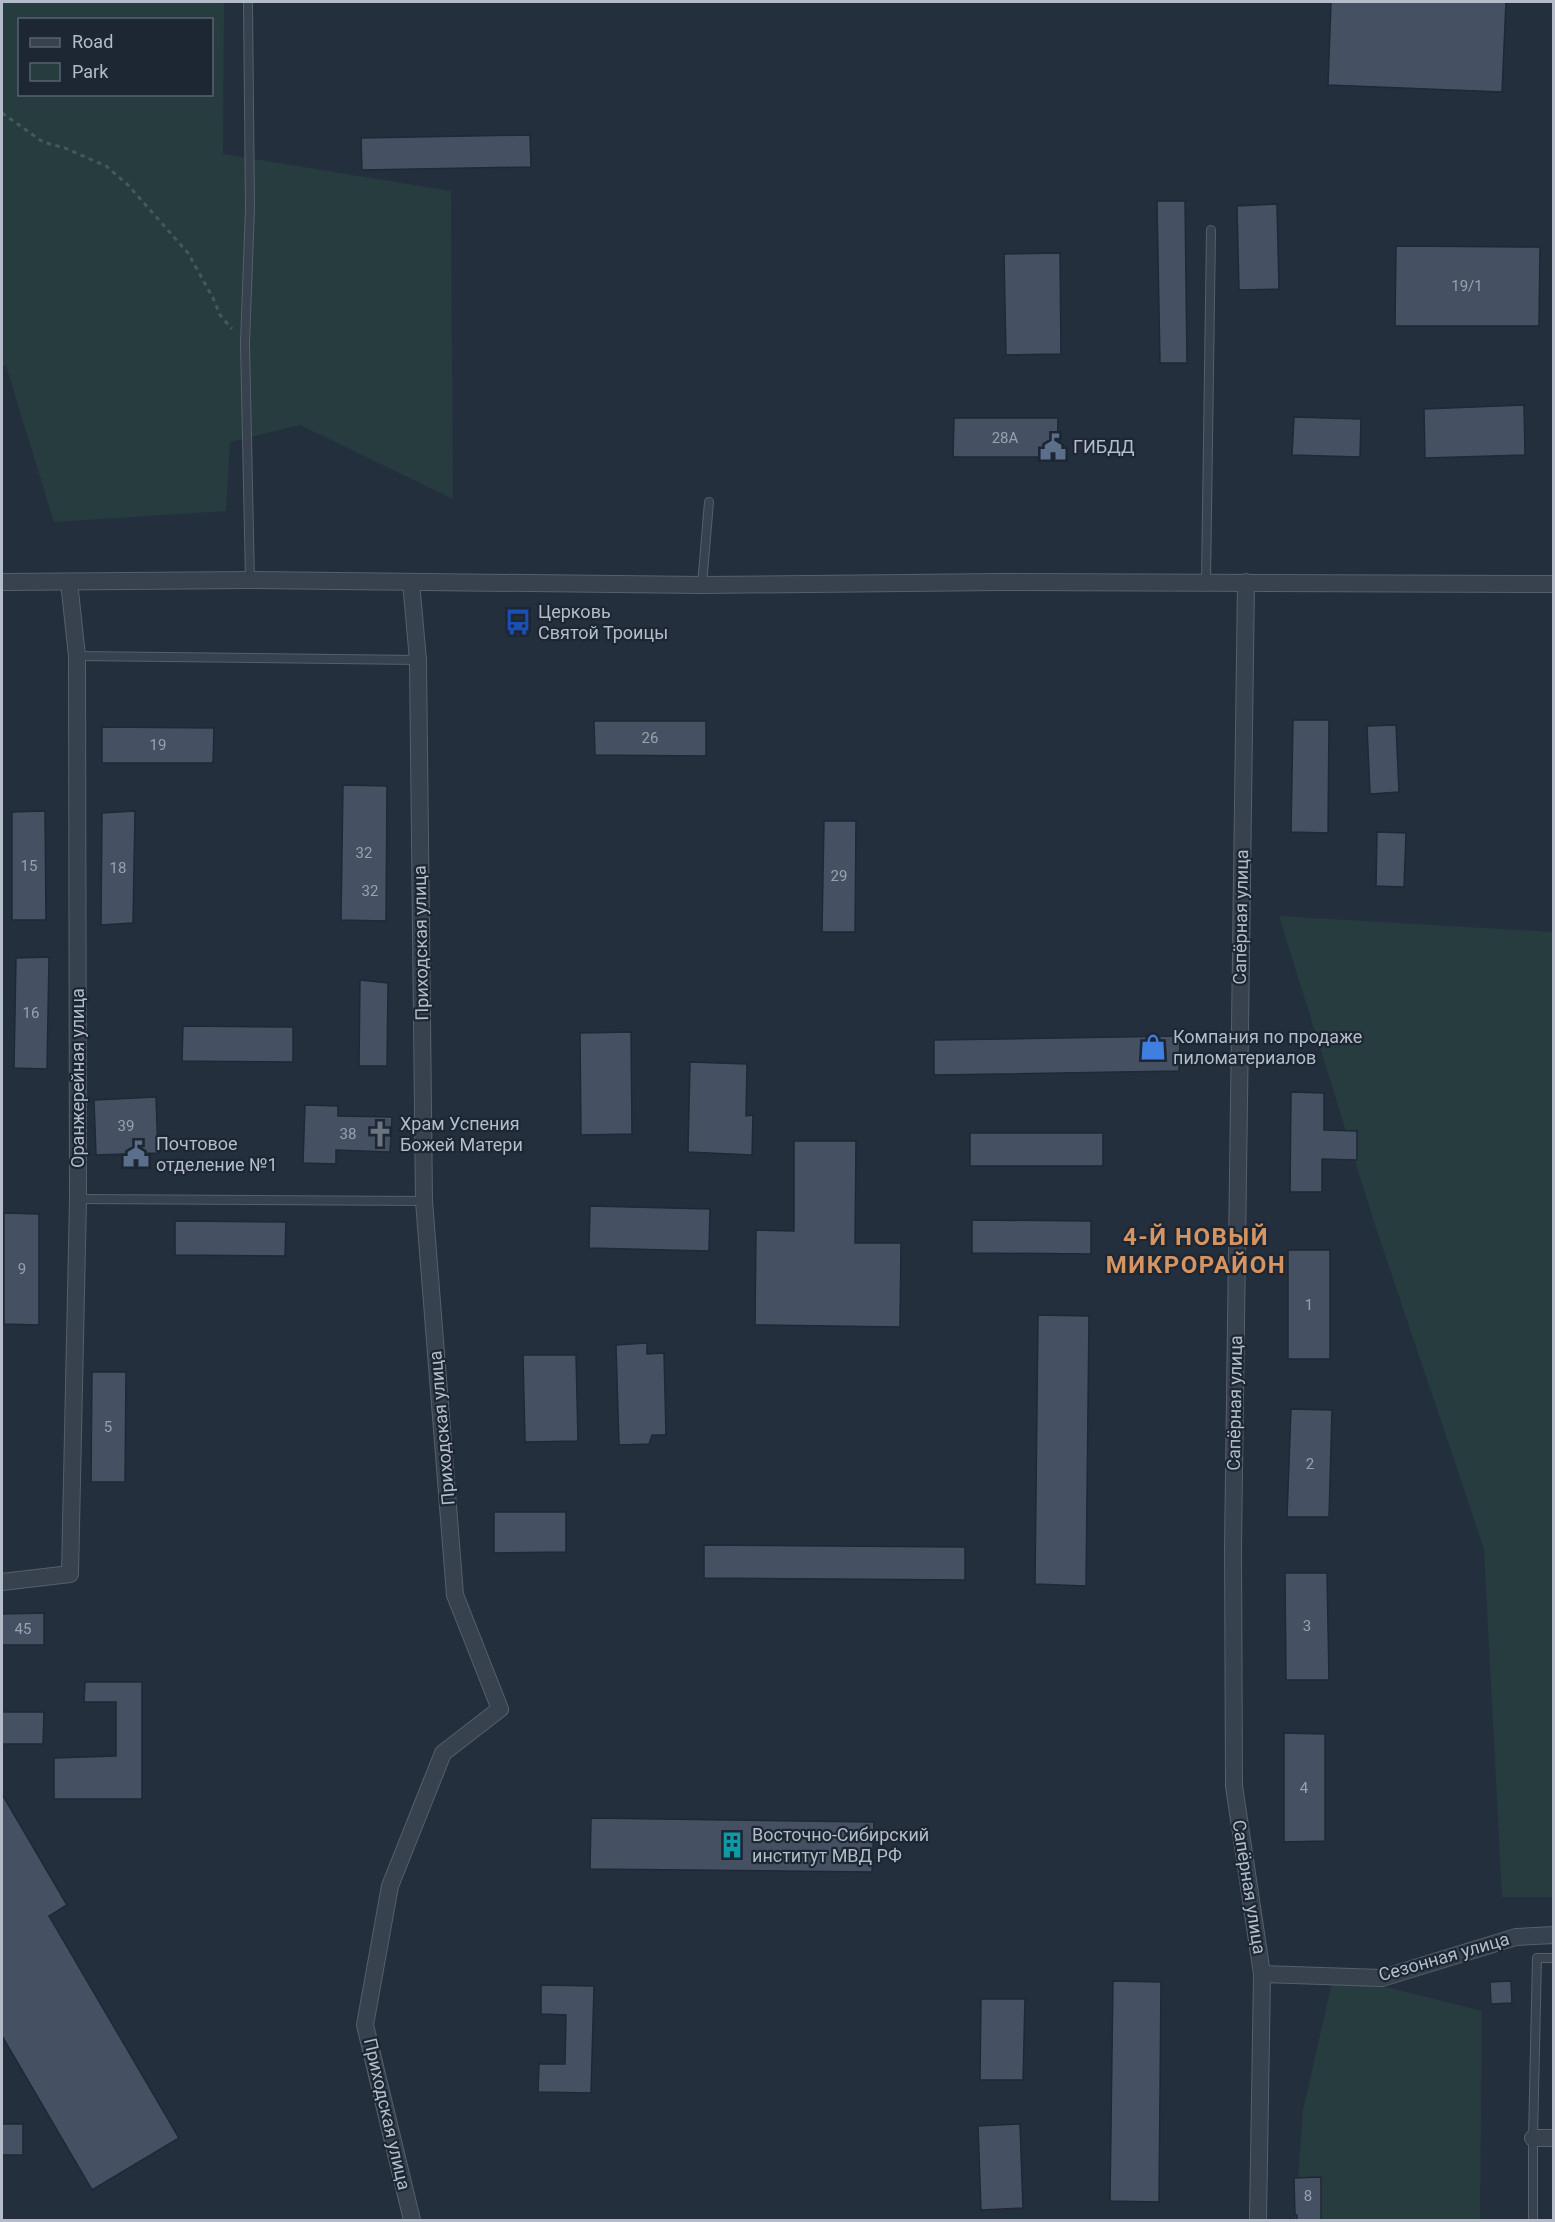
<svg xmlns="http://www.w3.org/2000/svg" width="1555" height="2222" viewBox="0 0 1555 2222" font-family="Roboto,sans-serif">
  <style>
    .green { fill: #263c3f; fill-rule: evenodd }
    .building { fill: #455162; stroke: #1f2835; stroke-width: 1.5 }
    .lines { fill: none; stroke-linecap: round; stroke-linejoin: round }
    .service-casing { stroke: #565f6c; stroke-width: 10 }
    .minor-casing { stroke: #565f6c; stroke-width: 18 }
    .path { stroke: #44595c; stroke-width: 3; stroke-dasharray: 4.5 4.5; stroke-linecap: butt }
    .service { stroke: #38414e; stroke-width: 8 }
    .minor { stroke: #38414e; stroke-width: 16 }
    .labels { text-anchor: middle; stroke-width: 4.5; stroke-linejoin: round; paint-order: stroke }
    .number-label { font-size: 15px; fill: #98a1af }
    .poi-label { font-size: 18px; fill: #b4bcc9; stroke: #1d2633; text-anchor: start }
    .street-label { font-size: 18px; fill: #b4bcc9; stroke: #1d2633 }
    .district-label { font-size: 24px; font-weight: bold; letter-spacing: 1.5px; fill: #d59563; stroke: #1d2633 }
  </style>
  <rect width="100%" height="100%" fill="#242f3e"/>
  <g class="green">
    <path d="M2 2H224L223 154 451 191 453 499 300 425 230 442 226 511 54 522 6 366H2ZM20 20H212V94H20Z"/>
    <path d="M1279 916 1553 932V1897H1502L1484 1549 1376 1228Z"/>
    <path d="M1334 1974 1482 2011 1480 2220H1295L1303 2110Z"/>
  </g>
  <g class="building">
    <path d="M1331 2H1506L1502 92 1328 85Z"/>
    <path d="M530 135 531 167 362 170 361 138Z"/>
    <path d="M1157 201H1185L1187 363H1160Z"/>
    <path d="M1277 204 1279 289 1239 290 1237 206Z"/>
    <path d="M1396 246 1540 247 1539 326H1395Z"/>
    <path d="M1060 253 1061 354 1006 355 1004 254Z"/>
    <path d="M1524 405 1525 455 1425 458 1424 409Z"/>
    <path d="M1294 417 1361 419 1360 457 1292 455Z"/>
    <path d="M954 418H1058L1057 457H953Z"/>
    <path d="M1293 720H1329L1328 833 1291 832Z"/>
    <path d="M594 721H706V756L595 755Z"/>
    <path d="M1396 725 1399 792 1370 794 1367 726Z"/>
    <path d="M102 727 214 728 213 763H102Z"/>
    <path d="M343 785 387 786 386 921 341 920Z"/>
    <path d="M45 811 46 920H12V812Z"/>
    <path d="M135 811 133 923 101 925 102 813Z"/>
    <path d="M824 821H856L855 932H822Z"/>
    <path d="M1377 832 1406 833 1404 887 1376 886Z"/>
    <path d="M49 957 47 1069 14 1068 16 958Z"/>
    <path d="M360 980 388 983 387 1066H359Z"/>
    <path d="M183 1026 293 1027V1062L182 1061Z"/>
    <path d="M631 1032 632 1134 581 1135 580 1033Z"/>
    <path d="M1180 1036 1179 1071 934 1075V1040Z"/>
    <path d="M690 1062 747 1064 746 1116 753 1115 752 1155 688 1152Z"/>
    <path d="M1291 1092 1324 1093V1130L1357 1131V1160L1322 1159V1192H1290Z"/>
    <path d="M156 1097 158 1153 96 1155 94 1100Z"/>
    <path d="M305 1105 338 1106V1116L392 1117 390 1152 336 1150V1164L303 1163Z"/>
    <rect x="970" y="1133" width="133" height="33"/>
    <path d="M794 1141H856L855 1243H901L900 1327 755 1325 756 1230 794 1231Z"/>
    <path d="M590 1206 710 1209 709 1251 589 1248Z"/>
    <path d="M4 1213 39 1214V1325L4 1324Z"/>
    <path d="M972 1220 1091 1221V1254L972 1253Z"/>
    <path d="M175 1221 286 1222 285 1256 175 1255Z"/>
    <rect x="1288" y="1250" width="42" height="109"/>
    <path d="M1038 1315 1089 1316 1086 1586 1035 1584Z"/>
    <path d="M647 1343V1354L664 1353 666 1435H652L649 1444 619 1445 616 1345Z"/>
    <path d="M523 1355H576L578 1441 525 1442Z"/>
    <path d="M92 1372H126L125 1482H91Z"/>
    <path d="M1291 1409 1332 1410 1329 1517H1287Z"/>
    <path d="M494 1512H566V1552L494 1553Z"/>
    <path d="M704 1545 965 1547V1580L704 1578Z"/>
    <path d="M1285 1573H1327L1329 1680H1286Z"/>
    <path d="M44 1613V1645H2V1614Z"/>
    <path d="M85 1682H142V1799H54V1758L116 1756V1702H84Z"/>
    <path d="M2 1712H44L43 1744H2Z"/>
    <path d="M1284 1733 1325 1734V1841L1284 1842Z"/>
    <path d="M2 1794 67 1905 49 1916 179 2138 92 2190 2 2036Z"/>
    <path d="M591 1818 874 1822 872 1872 590 1869Z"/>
    <path d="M1113 1981 1161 1982 1159 2202 1110 2201Z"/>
    <path d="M1511 1981 1512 2003 1491 2004 1490 1982Z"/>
    <path d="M541 1985 594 1986 591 2093 538 2092 539 2064H565L566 2015 541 2014Z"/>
    <path d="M981 1999H1025L1023 2080H980Z"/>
    <rect x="2" y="2124" width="21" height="31"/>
    <path d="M1020 2124 1023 2208 981 2210 978 2126Z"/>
    <path d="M1321 2177V2220H1297V2215H1295L1294 2178Z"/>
  </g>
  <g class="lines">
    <g class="service-casing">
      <g id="service">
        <path d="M248 2 250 208 245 343 250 580"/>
        <path d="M1206 582 1211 230"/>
        <path d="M702 585 709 502"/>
        <path d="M77 656 418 660"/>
        <path d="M78 1199 424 1201"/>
        <path d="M1533 2220V2138L1537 1958H1554"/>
      </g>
    </g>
    <g class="minor-casing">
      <g id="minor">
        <path d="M2 582 250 580 702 585 1000 582 1554 584"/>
        <path d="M411 582 418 660 424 1201 455 1595 500 1709 443 1753 390 1886 365 2025 412 2220"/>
        <path d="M1246 582 1233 1547 1234 1786 1262 1974 1258 2220"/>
        <path d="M2 1582 70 1574 78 1199 77 656 69 582"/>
        <path d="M1262 1974 1382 1978 1516 1937 1554 1935"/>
        <path d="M1533 2138H1554"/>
      </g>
    </g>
    <path class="path" d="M2 113 43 142 65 148 106 166 128 185 188 253 213 298 220 315 232 329"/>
    <use href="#service" class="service"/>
    <use href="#minor" class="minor"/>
  </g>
  <defs>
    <g id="civic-bare" transform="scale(2.07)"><path d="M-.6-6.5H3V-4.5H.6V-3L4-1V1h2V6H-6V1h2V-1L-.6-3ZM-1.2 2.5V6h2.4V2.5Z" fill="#5c6f8a" stroke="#1d2633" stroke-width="2.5" paint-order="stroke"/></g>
    <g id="bus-bare" transform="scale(2.07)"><path d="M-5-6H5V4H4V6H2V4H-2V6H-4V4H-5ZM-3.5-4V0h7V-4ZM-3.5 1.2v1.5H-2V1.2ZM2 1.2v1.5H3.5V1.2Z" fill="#1a4fb4" stroke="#1d2633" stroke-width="2.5" paint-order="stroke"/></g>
    <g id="shop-bare" transform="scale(2.07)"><path d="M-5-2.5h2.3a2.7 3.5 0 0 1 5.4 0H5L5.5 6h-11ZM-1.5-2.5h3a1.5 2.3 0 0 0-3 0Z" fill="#3f7fe0" stroke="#1d2633" stroke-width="2.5" paint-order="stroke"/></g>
    <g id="church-bare" transform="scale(2.07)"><path d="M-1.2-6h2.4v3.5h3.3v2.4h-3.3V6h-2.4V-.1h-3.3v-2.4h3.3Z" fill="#6b7280" stroke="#1d2633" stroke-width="2.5" paint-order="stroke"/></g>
    <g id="building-bare" transform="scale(2.07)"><path d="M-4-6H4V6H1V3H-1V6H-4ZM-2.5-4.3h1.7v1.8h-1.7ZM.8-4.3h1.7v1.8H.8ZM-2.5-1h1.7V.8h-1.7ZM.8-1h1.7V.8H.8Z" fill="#0f9aa8" stroke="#1d2633" stroke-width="2.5" paint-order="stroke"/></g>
  </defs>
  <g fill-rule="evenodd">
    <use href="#civic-bare" x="1053" y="447"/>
    <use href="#bus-bare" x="518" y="622"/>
    <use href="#shop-bare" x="1153" y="1047"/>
    <use href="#church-bare" x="380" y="1134"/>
    <use href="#civic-bare" x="136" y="1154"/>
    <use href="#building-bare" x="732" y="1845"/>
  </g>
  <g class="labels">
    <g class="number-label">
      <text x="1467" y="291">19/1</text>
      <text x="1005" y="443">28А</text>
      <text x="650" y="743">26</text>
      <text x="158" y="750">19</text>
      <text x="364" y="858">32</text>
      <text x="29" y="871">15</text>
      <text x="118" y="873">18</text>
      <text x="839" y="881">29</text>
      <text x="370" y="896">32</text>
      <text x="31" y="1018">16</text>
      <text x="126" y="1131">39</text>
      <text x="348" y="1139">38</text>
      <text x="22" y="1274">9</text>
      <text x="1309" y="1310">1</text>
      <text x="108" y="1432">5</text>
      <text x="1310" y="1469">2</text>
      <text x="1307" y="1631">3</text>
      <text x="23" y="1634">45</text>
      <text x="1304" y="1793">4</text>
      <text x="1308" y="2201">8</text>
    </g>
    <g class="poi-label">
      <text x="1073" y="453">ГИБДД</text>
      <text x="538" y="618">Церковь<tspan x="538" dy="21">Святой Троицы</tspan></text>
      <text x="1173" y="1043">Компания по продаже<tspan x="1173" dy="21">пиломатериалов</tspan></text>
      <text x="400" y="1130">Храм Успения<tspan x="400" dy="21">Божей Матери</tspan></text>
      <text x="156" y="1150">Почтовое<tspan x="156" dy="21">отделение №1</tspan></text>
      <text x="752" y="1841">Восточно-Сибирский<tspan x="752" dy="21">институт МВД РФ</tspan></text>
    </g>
    <g class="street-label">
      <text transform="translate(1241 917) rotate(-89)" y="6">Сапёрная улица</text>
      <text transform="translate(421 943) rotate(-91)" y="6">Приходская улица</text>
      <text transform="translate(78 1078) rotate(-90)" y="6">Оранжерейная улица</text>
      <text transform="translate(1235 1403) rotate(-89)" y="6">Сапёрная улица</text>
      <text transform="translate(442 1428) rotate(-95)" y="6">Приходская улица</text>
      <text transform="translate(1249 1887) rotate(81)" y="6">Сапёрная улица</text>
      <text transform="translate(1444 1957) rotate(-16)" y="6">Сезонная улица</text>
      <text transform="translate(387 2114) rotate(77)" y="6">Приходская улица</text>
    </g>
    <g class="district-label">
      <text x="1196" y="1245">4-Й НОВЫЙ<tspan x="1196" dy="28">МИКРОРАЙОН</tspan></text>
    </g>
  </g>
  <rect width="1555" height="2222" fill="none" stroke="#b4bcc9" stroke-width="6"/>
  <rect x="18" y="18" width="195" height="78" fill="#1d2633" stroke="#59626f" stroke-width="1.5"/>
  <rect x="30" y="38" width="30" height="9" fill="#38414e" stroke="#59626f" stroke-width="1.5"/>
  <text x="72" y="48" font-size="18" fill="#b4bcc9">Road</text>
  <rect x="30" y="63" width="30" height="18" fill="#263c3f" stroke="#59626f" stroke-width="1.5"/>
  <text x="72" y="78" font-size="18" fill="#b4bcc9">Park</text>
</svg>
